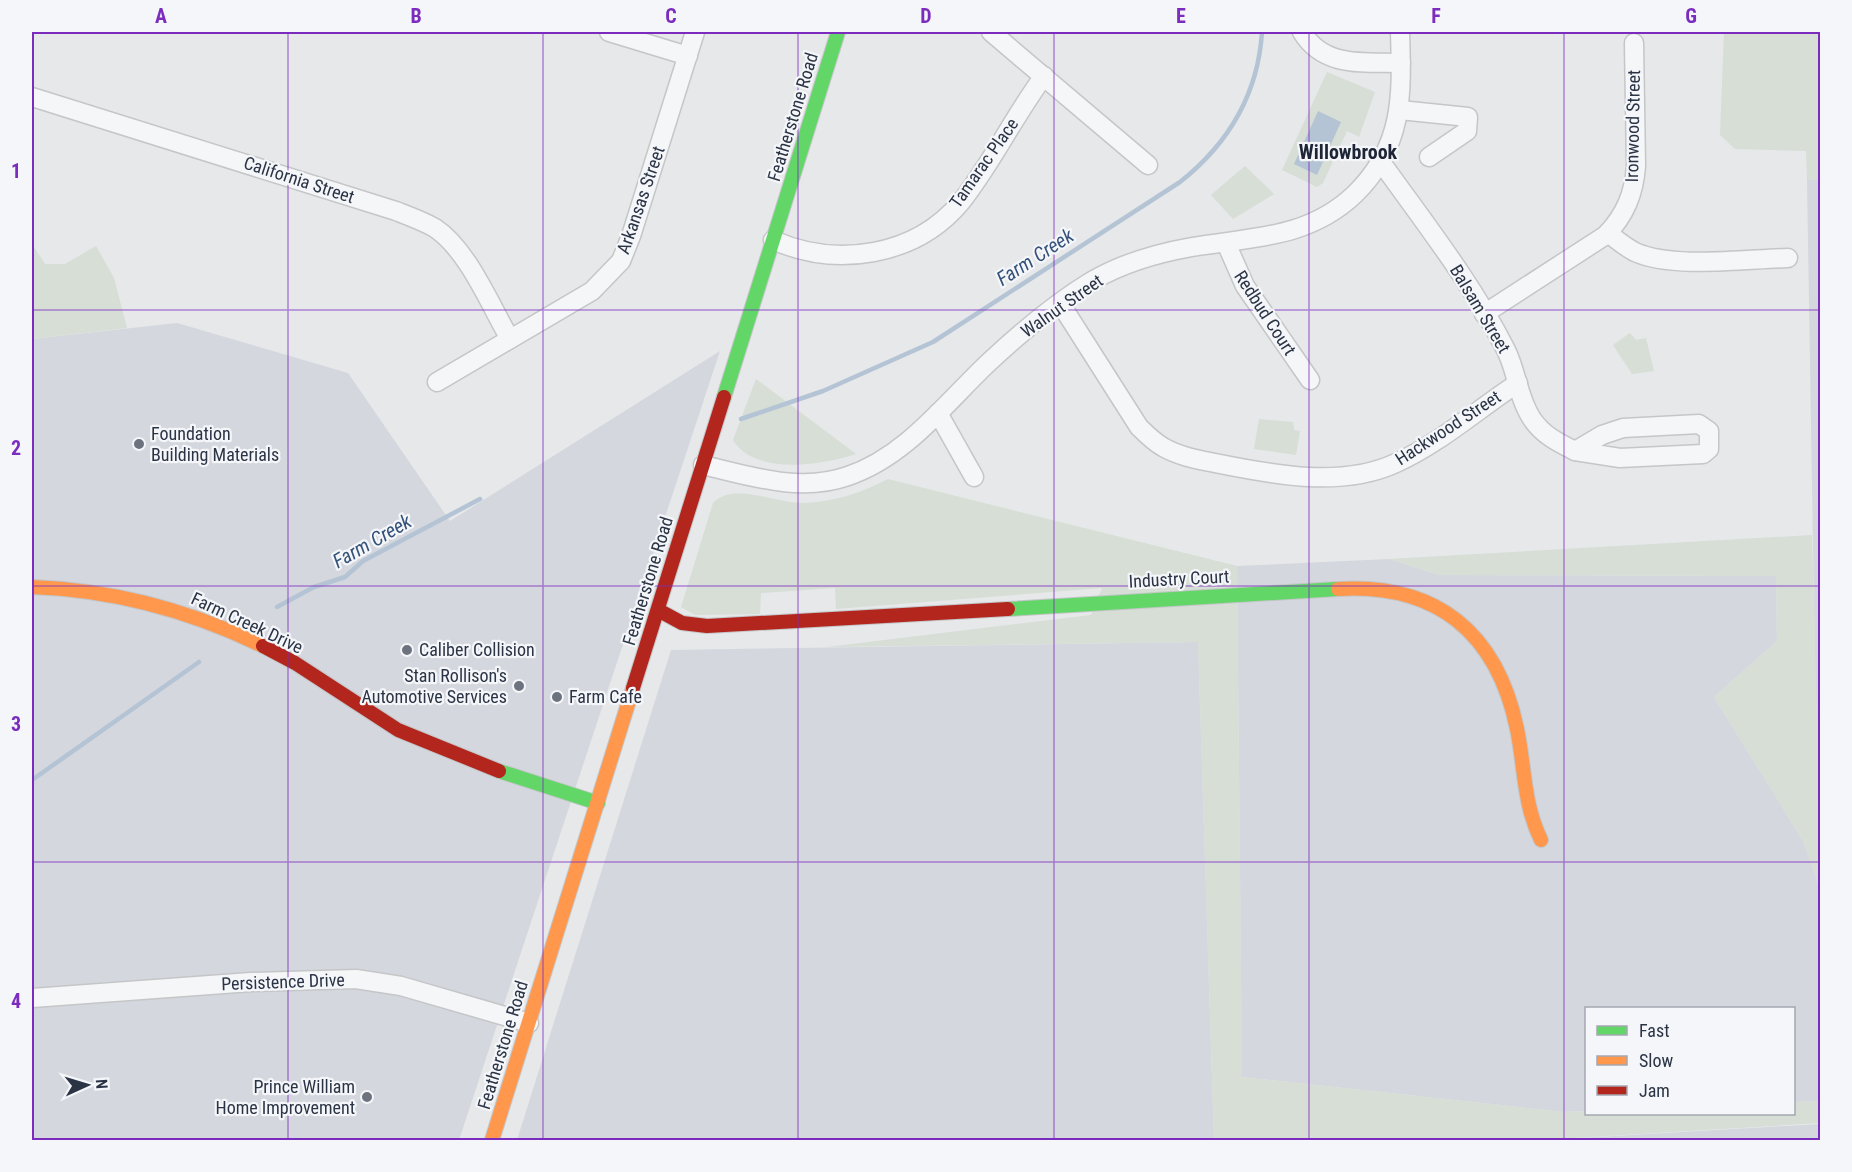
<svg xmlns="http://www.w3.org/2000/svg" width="1852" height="1172" viewBox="0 0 1852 1172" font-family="'Roboto Condensed',sans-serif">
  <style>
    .built { fill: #d4d7dd }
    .green { fill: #d6ded6 }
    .water { fill: #b4c4d5 }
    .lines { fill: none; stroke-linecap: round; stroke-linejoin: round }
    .stream { stroke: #b4c4d5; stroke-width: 4.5 }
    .street-casing { stroke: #c4c6c8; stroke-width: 21 }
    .fast-casing { stroke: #c4c6c8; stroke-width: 16 }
    .slow-casing { stroke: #c4c6c8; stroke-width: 16 }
    .jam-casing { stroke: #c4c6c8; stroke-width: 16 }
    .street { stroke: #f5f6f7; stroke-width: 18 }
    .fast { stroke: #63d668; stroke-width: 14 }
    .slow { stroke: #ff974d; stroke-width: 14 }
    .jam { stroke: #b3261e; stroke-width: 14 }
    .grid { fill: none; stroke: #7b2cbf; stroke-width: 1.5; stroke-opacity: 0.55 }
    .poi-dot { fill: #6c737f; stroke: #f4f6f9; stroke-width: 2 }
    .labels { text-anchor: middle; stroke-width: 4.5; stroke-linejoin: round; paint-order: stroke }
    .street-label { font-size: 18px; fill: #2b3445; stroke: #f4f6f9 }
    .poi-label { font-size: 18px; fill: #2b3445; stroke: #f4f6f9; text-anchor: start }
    .neighbourhood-label { font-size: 20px; font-weight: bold; fill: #1d2536; stroke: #f4f6f9 }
    .water-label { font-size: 20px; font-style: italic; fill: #34527a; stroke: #f4f6f9 }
    .neatline { fill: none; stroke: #7b2cbf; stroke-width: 2 }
    .grid-label { font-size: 20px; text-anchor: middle; font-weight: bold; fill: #7b2cbf }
  </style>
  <rect width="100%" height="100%" fill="#e6e8ea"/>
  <g class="built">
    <path d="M1807 179 1820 180V722L1817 720 1815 670Z"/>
    <path d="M177 323 348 373 450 521 720 351 459 1140H32V339Z"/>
    <path d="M1389 559 1439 575 1776 576 1777 641 1714 697 1803 841 1820 888V1101L1794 1102V1008H1586V1111L1564 1112 1242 1077 1237 566Z"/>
    <path d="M1198 642 1214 1140H517L671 650Z"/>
    <path d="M1820 1124V1140H1547Z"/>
  </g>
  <g class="green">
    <path d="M1724 32H1820V180L1807 179 1806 151 1735 149 1720 135Z"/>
    <path d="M1327 72 1375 92 1359 137 1347 131 1323 183 1317 187 1282 170Z"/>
    <path d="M1245 166 1274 194 1233 219 1211 195Z"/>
    <path d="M32 244 45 264H65L96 246 114 278 127 328 32 339Z"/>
    <path d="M1630 333 1636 340 1646 338 1654 371 1632 374 1613 345Z"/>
    <path d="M756 379 856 454C822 465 755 476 733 440Z"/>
    <path d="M1259 419 1293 422 1294 430 1300 431 1296 455 1254 449Z"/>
    <path d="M888 479 1237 566 1242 1077 1564 1112 1586 1111V1114H1794V1102L1820 1101V1123L1541 1140H1214L1198 642 827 647 1091 615 1102 588 836 609 835 588 761 593 760 614 695 615 681 607 713 503C734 481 776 504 803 503 834 502 861 493 888 479Z"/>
    <path d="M1812 535 1817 720 1820 722V888L1803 841 1714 697 1777 641 1776 576 1439 575 1389 559Z"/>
  </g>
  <path class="water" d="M1318 111 1341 122 1317 175 1294 164Z"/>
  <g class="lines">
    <g class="stream">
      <path d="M741 419 823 391 933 342 1180 182C1228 144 1258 94 1262 32"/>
      <path d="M277 607 314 587 345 577 363 561 480 499"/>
      <path d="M32 780 199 662"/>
    </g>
    <g class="street-casing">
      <g id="street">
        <path d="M609 32 688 56"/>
        <path d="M991 32 1148 165"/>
        <path d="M1302 32C1324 68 1363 62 1401 63"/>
        <path d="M32 97 396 211C409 216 423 221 435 228 468 250 490 305 510 339"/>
        <path d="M1400 110 1468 117 1467 131 1429 157"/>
        <path d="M1381 162C1424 222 1472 283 1506 350 1517 372 1518 398 1532 419 1543 435 1557 442 1575 451"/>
        <path d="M1608 233C1617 240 1625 247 1635 252 1672 269 1746 259 1788 258"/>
        <path d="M773 240C836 268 915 257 961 202 992 163 1014 116 1044 76"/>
        <path d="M1226 243 1245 286 1310 380"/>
        <path d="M1060 303 1139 427C1146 434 1154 442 1163 447 1180 457 1201 460 1220 464 1275 475 1342 488 1396 463 1439 444 1478 409 1518 383"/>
        <path d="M1484 314 1606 235C1625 215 1634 194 1636 166L1634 43"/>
        <path d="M437 382 592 291 621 261 631 236 695 32"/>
        <path d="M938 413 974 477"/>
        <path d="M1699 424 1709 431V449L1703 454 1620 458 1575 451 1602 435 1623 428Z"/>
        <path d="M703 465C750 476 800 493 848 476 905 457 945 404 987 364 1019 334 1054 304 1092 281 1121 264 1158 253 1192 247 1251 237 1308 239 1355 194 1404 146 1402 95 1400 32"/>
        <path d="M32 998 251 982 356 979 401 986 529 1023"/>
      </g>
    </g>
    <g class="fast-casing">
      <g id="fast">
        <path d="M724 397 838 32"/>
        <path d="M1008 609 1338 589"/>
        <path d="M499 771 598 803"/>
      </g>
    </g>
    <g class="slow-casing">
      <g id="slow">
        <path d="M32 587C114 590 189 610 263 646"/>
        <path d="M1338 589C1436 583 1497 632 1517 729 1525 767 1523 803 1541 840"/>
        <path d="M492 1140 633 688"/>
      </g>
    </g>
    <g class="jam-casing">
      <g id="jam">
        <path d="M658 610 682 623 707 626 1008 609"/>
        <path d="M263 646 295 663 398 730 499 771"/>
        <path d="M633 688 724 397"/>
      </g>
    </g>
    <use href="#street" class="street"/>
    <use href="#fast" class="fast"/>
    <use href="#slow" class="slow"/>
    <use href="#jam" class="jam"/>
  </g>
  <path class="grid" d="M288 32V1140M543 32V1140M798 32V1140M1054 32V1140M1309 32V1140M1564 32V1140M32 310H1820M32 586H1820M32 862H1820"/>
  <g class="poi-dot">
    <circle cx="139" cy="444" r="6"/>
    <circle cx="407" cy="650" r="6"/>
    <circle cx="519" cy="686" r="6"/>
    <circle cx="557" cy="697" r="6"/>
    <circle cx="367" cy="1097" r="6"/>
  </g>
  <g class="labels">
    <g class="street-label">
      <text transform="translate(793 117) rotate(-73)" y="6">Featherstone Road</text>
      <text transform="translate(1633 126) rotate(-89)" y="6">Ironwood Street</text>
      <text transform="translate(984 163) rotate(-55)" y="6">Tamarac Place</text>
      <text transform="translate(299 180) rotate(18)" y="6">California Street</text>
      <text transform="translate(641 200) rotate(-71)" y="6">Arkansas Street</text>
      <text transform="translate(1062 306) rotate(-35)" y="6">Walnut Street</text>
      <text transform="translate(1480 309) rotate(59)" y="6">Balsam Street</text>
      <text transform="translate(1265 313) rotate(57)" y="6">Redbud Court</text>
      <text transform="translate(1448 428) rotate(-33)" y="6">Hackwood Street</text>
      <text transform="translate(1179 579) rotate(-3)" y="6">Industry Court</text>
      <text transform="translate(648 581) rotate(-73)" y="6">Featherstone Road</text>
      <text transform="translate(247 623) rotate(25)" y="6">Farm Creek Drive</text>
      <text transform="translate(283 982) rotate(-2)" y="6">Persistence Drive</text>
      <text transform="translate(503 1045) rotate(-73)" y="6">Featherstone Road</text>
    </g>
    <g class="poi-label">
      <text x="151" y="440">Foundation<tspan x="151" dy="21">Building Materials</tspan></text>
      <text x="419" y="656">Caliber Collision</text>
      <text x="507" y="682" text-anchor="end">Stan Rollison's<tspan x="507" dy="21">Automotive Services</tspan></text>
      <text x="569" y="703">Farm Cafe</text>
      <text x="355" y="1093" text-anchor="end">Prince William<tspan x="355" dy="21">Home Improvement</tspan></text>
    </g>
    <g class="neighbourhood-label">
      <text x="1348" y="159">Willowbrook</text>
    </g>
    <g class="water-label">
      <text transform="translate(1035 257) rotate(-33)" y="7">Farm Creek</text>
      <text transform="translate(372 541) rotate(-30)" y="7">Farm Creek</text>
    </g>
  </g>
  <rect width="1852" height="1172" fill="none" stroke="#f4f6f9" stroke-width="66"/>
  <rect x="1585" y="1007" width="210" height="108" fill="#f4f6f9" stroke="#a4a8b1" stroke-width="1.5"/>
  <rect x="1597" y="1026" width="30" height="9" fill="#63d668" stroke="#a4a8b1" stroke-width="1.5"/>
  <text x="1639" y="1037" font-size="18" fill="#2b3445">Fast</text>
  <rect x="1597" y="1056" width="30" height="9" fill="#ff974d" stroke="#a4a8b1" stroke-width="1.5"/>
  <text x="1639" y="1067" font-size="18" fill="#2b3445">Slow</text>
  <rect x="1597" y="1086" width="30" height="9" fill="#b3261e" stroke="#a4a8b1" stroke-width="1.5"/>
  <text x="1639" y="1097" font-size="18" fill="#2b3445">Jam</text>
  <g transform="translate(87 1085) rotate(86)" stroke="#f4f6f9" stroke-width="4.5" paint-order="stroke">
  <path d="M0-4.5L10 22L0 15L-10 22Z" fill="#2b3445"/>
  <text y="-9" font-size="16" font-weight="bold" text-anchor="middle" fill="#2b3445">N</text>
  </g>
  <rect x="33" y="33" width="1786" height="1106" class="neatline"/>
  <g class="grid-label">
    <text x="161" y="23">A</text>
    <text x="416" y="23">B</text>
    <text x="671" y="23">C</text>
    <text x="926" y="23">D</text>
    <text x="1181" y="23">E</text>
    <text x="1436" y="23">F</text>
    <text x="1691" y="23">G</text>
    <text x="16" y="178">1</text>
    <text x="16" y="455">2</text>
    <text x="16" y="731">3</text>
    <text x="16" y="1008">4</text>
  </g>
</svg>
